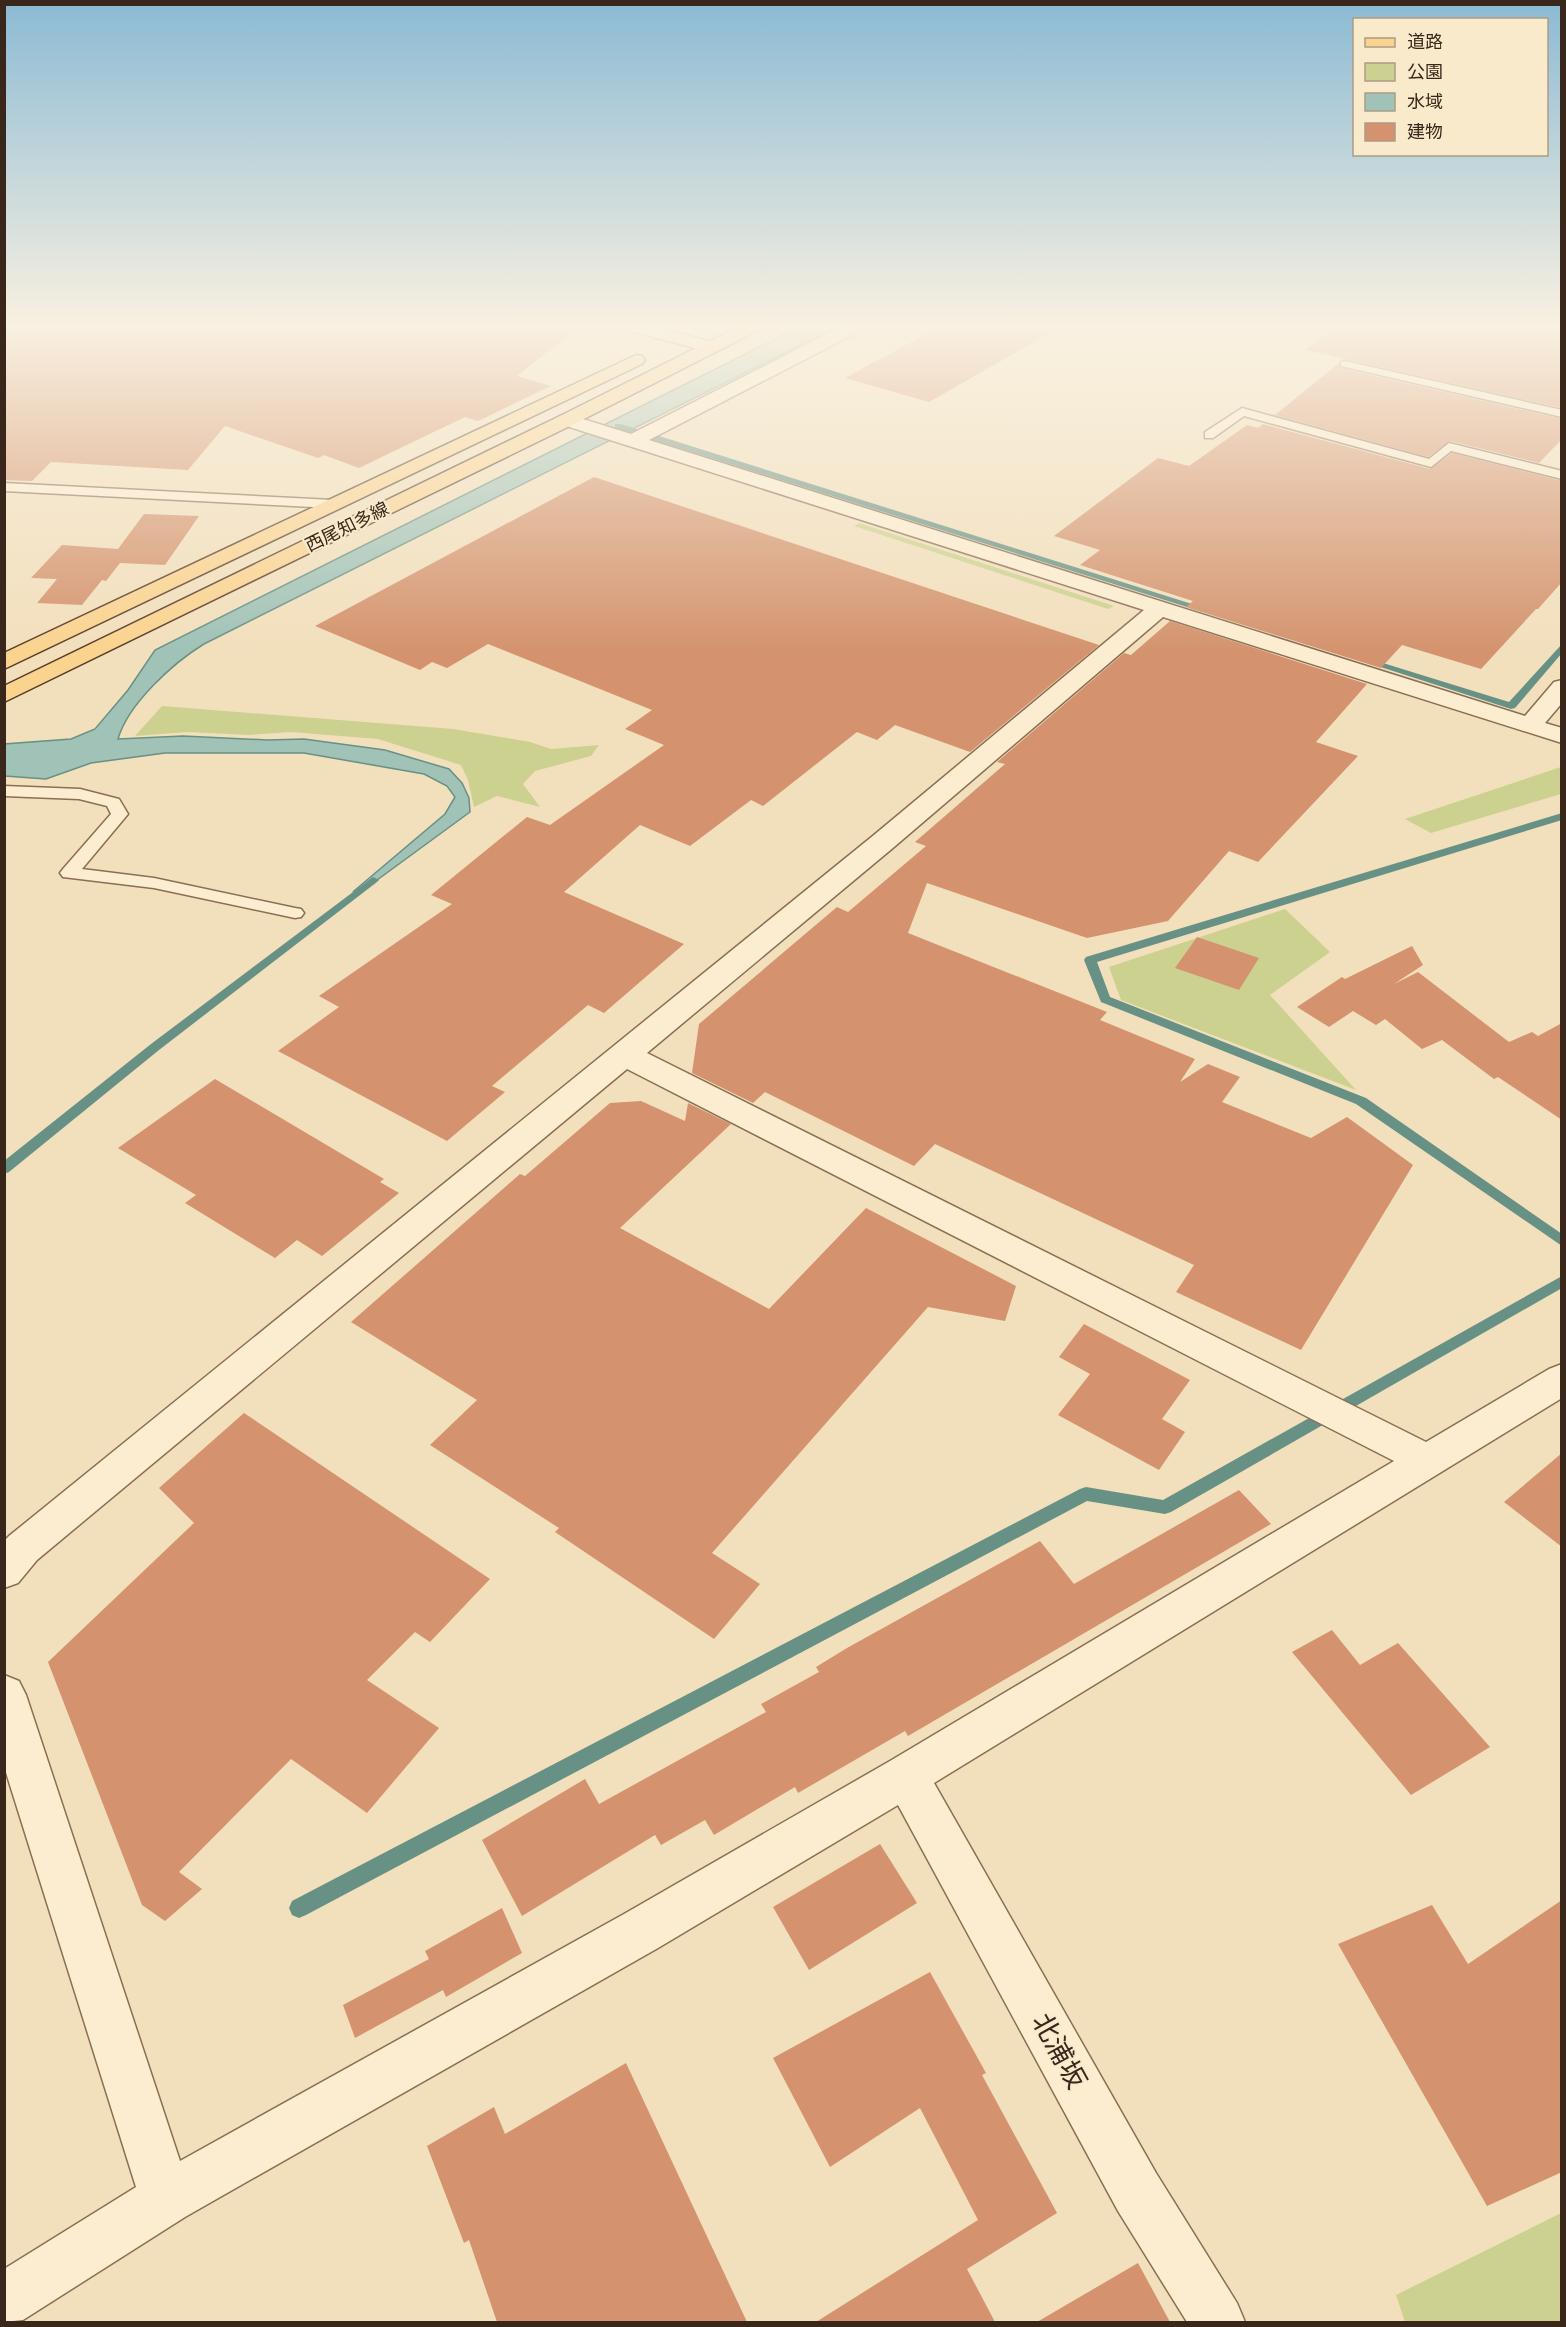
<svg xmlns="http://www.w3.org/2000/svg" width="1566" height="2327" viewBox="0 0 1566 2327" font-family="'Zilla Slab','Noto Sans JP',serif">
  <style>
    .green { fill: #ccd18f }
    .water { fill: #a0c2b7; stroke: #679184; stroke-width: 1.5 }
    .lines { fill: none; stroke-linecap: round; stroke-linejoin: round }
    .stream { fill: #679184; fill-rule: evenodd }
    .building { fill: #d4936e }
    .lane-casing { stroke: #8b6e54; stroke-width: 3 }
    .street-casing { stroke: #8b6e54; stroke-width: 3 }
    .secondary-casing { stroke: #6c4f37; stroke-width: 3 }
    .primary-casing { stroke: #583c29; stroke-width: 3 }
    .lane { fill: #fcedd0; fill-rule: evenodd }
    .street { fill: #fcedd0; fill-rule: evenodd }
    .secondary { fill: #fcedd0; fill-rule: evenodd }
    .primary { fill: #fad38f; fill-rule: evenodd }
    .labels { text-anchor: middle; stroke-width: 4.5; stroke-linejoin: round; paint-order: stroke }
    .far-street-label { font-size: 18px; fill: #38271a; stroke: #f9eacc }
    .near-street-label { font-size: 27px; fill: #38271a; stroke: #f9eacc }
  </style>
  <rect width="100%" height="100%" fill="#f2dfbc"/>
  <g class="green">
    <path d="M859 523 1114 606 1108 609 854 526Z"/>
    <path d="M162 706 453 729 530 742 551 749 599 745 591 756 535 771 523 784 540 807 497 796 474 807 468 780 461 765 378 739 291 732 248 735 188 732 135 736Z"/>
    <path d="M1561 767V794L1431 833 1405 819Z"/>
    <path d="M1285 909 1330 952 1270 995 1356 1090 1121 1000 1109 967Z"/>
    <path d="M1561 2213V2322H1405L1396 2295Z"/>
  </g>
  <path class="water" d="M801 326H838L204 644C173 663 128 704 118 739L183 736 268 740 304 739 385 750 449 769 462 783 469 798 470 812 362 891H354L445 814 455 797 447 786 424 774 304 753H165L91 763 46 779 5 776 4 744 71 739 95 729 128 690 155 650Z"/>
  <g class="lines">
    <g class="stream">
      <path d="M615 424H621L1211 610 1203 612 615 428Z"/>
      <path d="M1562 644V653L1515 708 1511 709 1362 661 1370 659 1509 702Z"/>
      <path d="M1562 813V820L1097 962 1110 997 1366 1098 1562 1234V1246L1356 1104 1101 1002 1084 960 1086 957Z"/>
      <path d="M373 877 379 880 377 882 159 1050 9 1172 4 1174V1161L151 1044Z"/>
      <path d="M1562 1276V1288L1171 1512 1165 1514 1087 1501 306 1915 299 1918 292 1915 289 1908 292 1901 1080 1489 1086 1487 1163 1500Z"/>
    </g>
  </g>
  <g class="building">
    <path d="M4 326H580L517 376 551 386 478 421 465 417 359 468 324 455 318 458 225 426 188 470 51 462 32 481 4 480Z"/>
    <path d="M941 326H1062L929 402 845 378Z"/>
    <path d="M1338 326H1562V408L1305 350Z"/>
    <path d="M1339 363 1340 368 1562 419V439L1539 463 1450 441 1428 457 1275 415Z"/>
    <path d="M1263 424 1430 469 1452 453 1562 481V582L1538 609H1536L1481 669 1402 645 1381 668 1186 607 1193 601 1080 565 1100 550 1054 536 1158 458 1189 466 1247 425 1258 428Z"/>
    <path d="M594 477 1099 645 970 752 895 725 877 740 857 732 763 806 751 800 690 846 640 825 564 892 684 944 604 1013 588 1005 492 1086 505 1092 447 1141 278 1051 339 1007 319 996 452 904 431 895 527 817 550 825 664 745 625 729 652 710 488 644 447 668 432 662 420 670 315 626Z"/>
    <path d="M144 514 199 516 165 565 120 563 106 581 102 580 82 605 37 603 57 579 31 578 62 545 118 549Z"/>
    <path d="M1170 621 1367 684 1316 742 1358 756 1258 862 1229 851 1168 921 1087 938 927 883 908 933 1107 1012 1100 1020 1195 1059 1180 1082 1208 1064 1240 1077 1222 1102 1311 1138 1347 1117 1413 1165 1301 1350 1176 1292 1194 1265 935 1144 914 1166 765 1092 753 1103 692 1073 699 1024 837 907 848 912 926 846 915 842 1005 764 997 762 1124 653 1131 655Z"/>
    <path d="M1197 937 1259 958 1239 990 1175 968Z"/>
    <path d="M1412 946 1423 965 1394 984 1418 972 1509 1042 1532 1032 1538 1036 1562 1023V1120L1498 1077 1494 1079 1442 1040 1422 1049 1385 1019 1376 1025 1353 1011 1329 1027 1297 1007 1342 977 1345 979Z"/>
    <path d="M215 1079 384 1179 380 1182 399 1193 322 1256 297 1240 275 1258 185 1203 196 1195 118 1148Z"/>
    <path d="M641 1101 685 1121 688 1103 731 1124 620 1228 769 1309 866 1208 1016 1286 1005 1321 928 1307 712 1553 760 1584 714 1639 555 1532 559 1528 430 1445 477 1400 351 1322 520 1174 525 1176 610 1103Z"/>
    <path d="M1084 1324 1190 1380 1162 1419 1185 1432 1159 1470 1058 1415 1090 1374 1059 1357Z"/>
    <path d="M244 1413 490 1579 430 1642 415 1632 367 1680 439 1728 367 1813 291 1759 179 1872 202 1889 165 1921 142 1905 48 1662 194 1523 159 1488Z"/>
    <path d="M1562 1453V1547L1504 1502Z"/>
    <path d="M1239 1490 1271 1524 908 1736 905 1731 798 1793 795 1787 714 1835 705 1820 661 1845 655 1835 522 1916 482 1840 585 1779 599 1804 766 1712 761 1704 819 1672 816 1667 847 1648 1040 1541 1074 1584Z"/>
    <path d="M1332 1630 1360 1665 1398 1643 1490 1747 1411 1795 1292 1652Z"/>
    <path d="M880 1844 917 1903 809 1970 773 1907Z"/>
    <path d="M1562 1900V2172L1487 2206 1338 1944 1432 1905 1468 1964Z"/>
    <path d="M502 1908 522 1953 446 1997 443 1990 355 2038 343 2005 429 1959 425 1951Z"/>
    <path d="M930 1972 986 2073 982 2075 1057 2213 967 2269 995 2322H816L978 2220 920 2108 830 2167 773 2058Z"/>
    <path d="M626 2063 747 2322H497L469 2240 464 2243 427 2146 494 2107 505 2134Z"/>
    <path d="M1138 2263 1170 2322H1037Z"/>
  </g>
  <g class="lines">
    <g class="lane-casing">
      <g id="lane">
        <path d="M1345 361 1562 410V417L1341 366V362Z"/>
        <path d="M1242 408 1429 459 1449 443 1562 471V479L1451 451 1431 467 1244 416 1213 438H1205V432Z"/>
        <path d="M4 483 333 500 340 504 333 508 4 491Z"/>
        <path d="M4 786 80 789 119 799 128 814 82 869 154 878 295 908 301 909 304 913 301 917 295 918 154 888 63 877 60 873 63 869 111 814 107 806 79 799 4 796Z"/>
      </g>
    </g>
    <g class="street-casing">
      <path id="street" d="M843 326H865L862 330 649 440 1525 716 1554 682 1562 680V703L1545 723 1562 728V743L1163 617 894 847 647 1053 1426 1442 1549 1369 1562 1364V1398L934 1783 1156 2173 1237 2303 1245 2322H1187L1118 2211 898 1805 658 1948 185 2217 23 2320 4 2322V2269L136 2187 4 1766V1675L19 1681 26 1695 180 2161 624 1914 890 1761 1394 1461 627 1069 37 1560 18 1583 4 1588V1541L9 1536 874 835 1144 610 560 424 558 420 560 416 567 414 631 434Z"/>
    </g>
    <g class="secondary-casing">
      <path id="secondary" d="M624 326H652L716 343 719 347 716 351 710 352 627 330Z"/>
    </g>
    <g class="primary-casing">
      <g id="primary">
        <path d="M740 326H762L759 330 574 424 4 702V686L560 416Z"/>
        <path d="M636 355 642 356 645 360 642 364 4 669V653Z"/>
      </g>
    </g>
    <use href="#lane" class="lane"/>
    <use href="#street" class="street"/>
    <use href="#secondary" class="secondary"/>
    <use href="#primary" class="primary"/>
  </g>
  <linearGradient id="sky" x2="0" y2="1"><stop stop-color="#8bbad4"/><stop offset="0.5" stop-color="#f9f1e1"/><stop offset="1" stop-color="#f9f1e1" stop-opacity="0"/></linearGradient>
  <rect width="1566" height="652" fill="url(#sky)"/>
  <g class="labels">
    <g class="far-street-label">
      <text transform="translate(347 527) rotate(-26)" y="6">西尾知多線</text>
    </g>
    <g class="near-street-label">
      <text transform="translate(1059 2051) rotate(61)" y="9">北浦坂</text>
    </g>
  </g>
  <rect width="1566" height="2327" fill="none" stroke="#38271a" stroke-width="12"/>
  <rect x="1353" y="18" width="195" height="138" fill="#f9eacc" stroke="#ac9c85" stroke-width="1.5"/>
  <rect x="1365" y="38" width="30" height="9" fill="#fad38f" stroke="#ac9c85" stroke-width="1.5"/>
  <text x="1407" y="48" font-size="18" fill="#38271a">道路</text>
  <rect x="1365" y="63" width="30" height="18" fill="#ccd18f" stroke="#ac9c85" stroke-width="1.5"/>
  <text x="1407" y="78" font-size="18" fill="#38271a">公園</text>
  <rect x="1365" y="93" width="30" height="18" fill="#a0c2b7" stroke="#ac9c85" stroke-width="1.5"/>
  <text x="1407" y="108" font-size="18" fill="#38271a">水域</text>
  <rect x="1365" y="123" width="30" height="18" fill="#d4936e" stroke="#ac9c85" stroke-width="1.5"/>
  <text x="1407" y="138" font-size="18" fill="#38271a">建物</text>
</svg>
